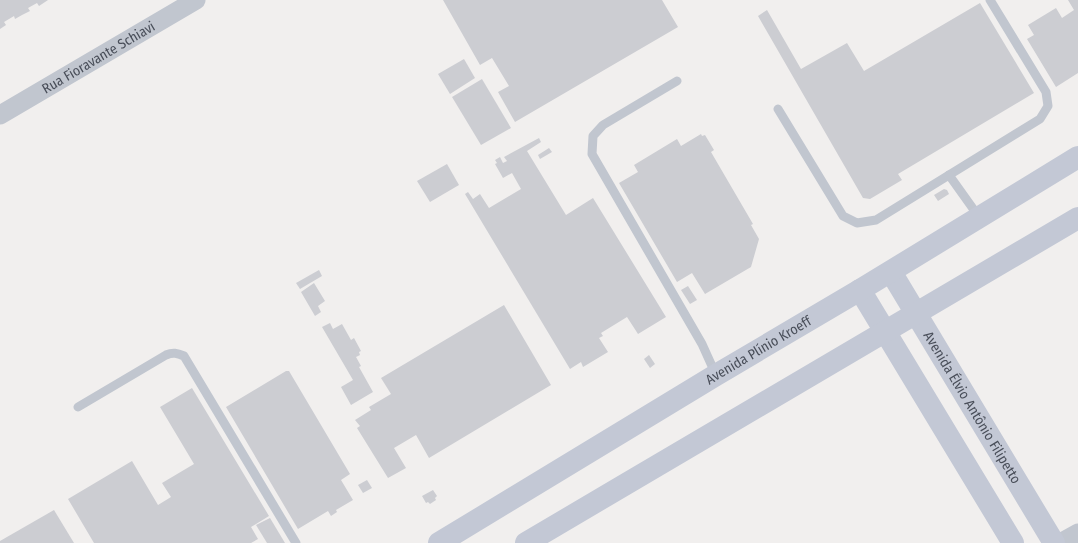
<svg xmlns="http://www.w3.org/2000/svg" width="1078" height="543" viewBox="0 0 1078 543" font-family="'Fira Sans Condensed',sans-serif">
  <style>
    .building { fill: #cccdd2 }
    .lines { fill: none; stroke-linecap: round; stroke-linejoin: round }
    .service { stroke: #c1c6cf; stroke-width: 9 }
    .minor { stroke: #c1c6cf; stroke-width: 19 }
    .secondary { stroke: #c3c8d5; stroke-width: 22 }
    .labels { text-anchor: middle; stroke-width: 3; stroke-linejoin: round; paint-order: stroke }
    .street-label { font-size: 14px; fill: #494e59; stroke: #fff }
  </style>
  <rect width="100%" height="100%" fill="#f1efee"/>
  <g class="building">
    <path d="M0 0H48L39 6 37 3 28 8 30 11 22 15 15 19 14 16 4 22 6 25 0 29Z"/>
    <path d="M443 0H662L678 27 515 122 498 92 509 86 492 58 480 65Z"/>
    <path d="M1068 0H1078V73L1056 87 1027 39 1034 35 1028 25 1056 8 1062 18 1074 10Z"/>
    <path d="M980 3 1034 93 898 174 902 180 870 199 863 198 758 16 767 10 801 69 847 43 864 71Z"/>
    <path d="M464 59 475 78 450 94 438 74Z"/>
    <path d="M482 79 511 128 481 145 452 97Z"/>
    <path d="M701 134 702 136 705 135 714 150 711 152 753 224 751 225 759 239 751 267 705 294 692 273 677 282 619 183 638 172 634 165 677 139 681 146Z"/>
    <path d="M539 138 541 142 527 151 566 215 593 198 666 317 638 334 627 317 601 333 603 336 599 338 608 352 583 367 581 362 570 369 465 194 468 192 473 199 480 194 489 208 521 189 512 173 503 178 495 164 497 163 495 160 500 157 503 163 507 161 504 157Z"/>
    <path d="M549 148 552 152 540 159 538 155Z"/>
    <path d="M447 164 459 185 430 202 417 181Z"/>
    <path d="M944 189 947 190 949 194 938 201 934 195Z"/>
    <path d="M319 270 322 276 300 289 296 283Z"/>
    <path d="M314 283 325 301 318 306 321 312 315 316 301 292Z"/>
    <path d="M688 286 697 300 690 304 681 290Z"/>
    <path d="M504 305 551 385 429 458 416 435 394 448 406 468 388 478 357 428 360 426 355 420 371 410 369 407 391 394 381 378Z"/>
    <path d="M330 323 333 329 342 324 351 340 354 338 361 351 359 352 360 355 356 357 361 366 359 367 373 392 351 405 341 387 353 380 322 327Z"/>
    <path d="M649 355 655 364 650 368 644 359Z"/>
    <path d="M286 371H289L350 474 341 480 353 500 336 510 337 512 331 516 328 511 298 529 226 407Z"/>
    <path d="M192 388 269 516 251 527 258 539 251 543H94L68 499 132 461 158 505 171 497 162 483 194 464 160 407Z"/>
    <path d="M367 480 372 488 363 493 358 485Z"/>
    <path d="M433 490 437 496 435 498 436 500 430 504 428 502 426 503 422 496Z"/>
    <path d="M54 510 74 543H0V541Z"/>
    <path d="M270 518 285 543H267L256 525Z"/>
  </g>
  <g class="lines">
    <g class="service">
      <path d="M677 81 603 125 593 136 592 154 702 344 716 375"/>
      <path d="M778 109 843 216 857 223 876 220 1040 119 1048 106 1046 92 990 0"/>
      <path d="M949 175 979 217"/>
      <path d="M78 407 166 355C173 352 177 353 184 356L296 543"/>
    </g>
    <g class="minor">
      <path id="s1" d="M0 115 196 0"/>
      <path d="M1060 543 1078 533"/>
    </g>
    <g class="secondary">
      <path id="s2" d="M891 272 1054 543"/>
      <path d="M860 290 1013 543"/>
      <path id="s3" d="M439 543 716 375 860 290 1078 157"/>
      <path d="M526 543 626 484 1078 218"/>
    </g>
  </g>
  <g class="labels">
    <g class="street-label">
      <text dy="5" stroke="none"><textPath href="#s1" startOffset="114">Rua Fioravante Schiavi</textPath></text>
      <text dy="5" stroke="none"><textPath href="#s3" startOffset="373">Avenida Plínio Kroeff</textPath></text>
      <text dy="5" stroke="none"><textPath href="#s2" startOffset="158">Avenida Élvio Antônio Filipetto</textPath></text>
    </g>
  </g>
</svg>
